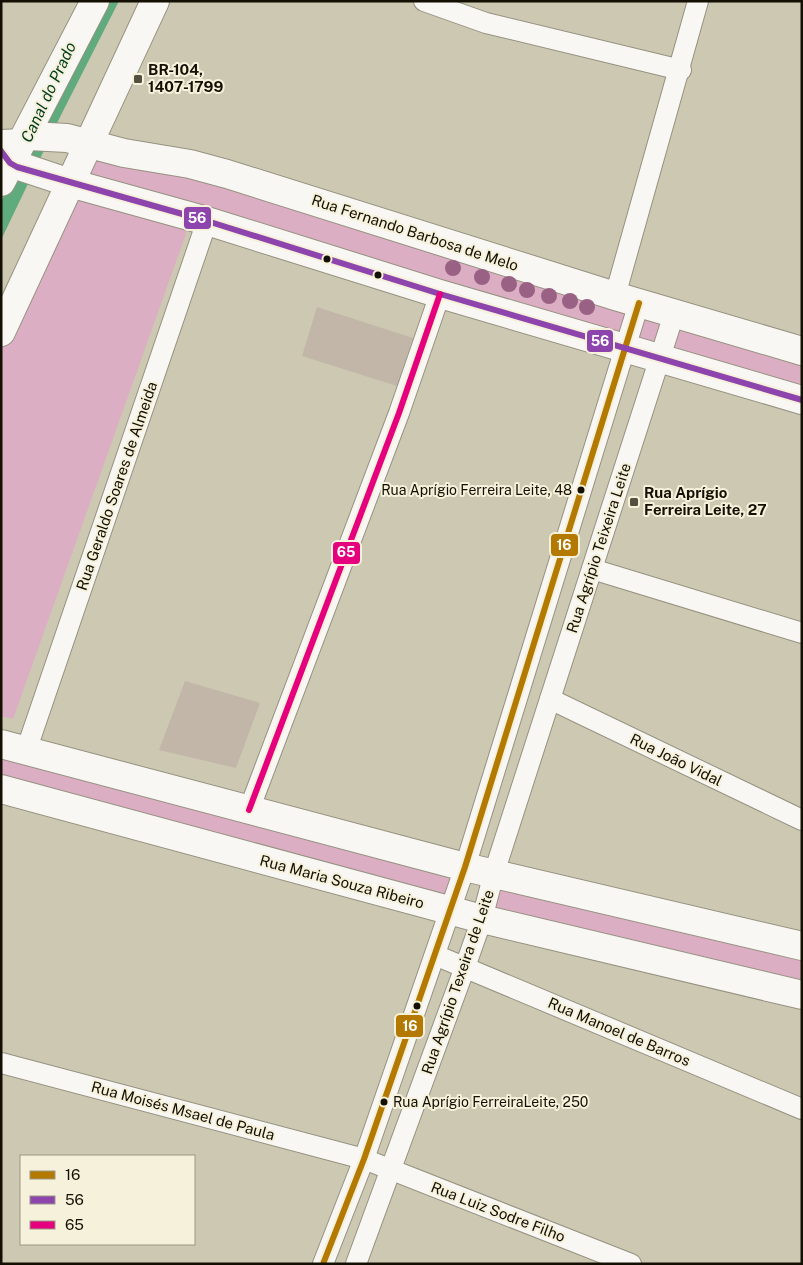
<svg xmlns="http://www.w3.org/2000/svg" width="803" height="1265" viewBox="0 0 803 1265" font-family="'Public Sans',sans-serif">
  <style>
    .green { fill: #dbaec3 }
    .water { fill: #60ab7d }
    .building { fill: #c2b6a9 }
    .lines { fill: none; stroke-linecap: round; stroke-linejoin: round }
    .street-casing { stroke: #969280; stroke-width: 22 }
    .secondary-casing { stroke: #969280; stroke-width: 30 }
    .primary-casing { stroke: #969280; stroke-width: 30 }
    .street { stroke: #f8f7f3; stroke-width: 20 }
    .secondary { stroke: #f8f7f3; stroke-width: 28 }
    .primary { stroke: #f8f7f3; stroke-width: 28 }
    .bus-1-casing { stroke: #f6f1db; stroke-width: 10 }
    .bus-2-casing { stroke: #f6f1db; stroke-width: 10 }
    .bus-3-casing { stroke: #f6f1db; stroke-width: 10 }
    .bus-1 { stroke: #b37901; stroke-width: 6 }
    .bus-2 { stroke: #8e44ad; stroke-width: 6 }
    .bus-3 { stroke: #e5007d; stroke-width: 6 }
    .tree { fill: #996183 }
    .poi-dot { fill: #54503f; stroke: #f6f1db; stroke-width: 2 }
    .bus-dot { fill: #130f02; stroke: #f6f1db; stroke-width: 2 }
    .labels { text-anchor: middle; stroke-width: 4; stroke-linejoin: round; paint-order: stroke }
    .bus-label { font-size: 14px; fill: #130f02; stroke: #f6f1db; text-anchor: end }
    .poi-label { font-size: 15px; font-weight: bold; fill: #130f02; stroke: #f6f1db; text-anchor: start }
    .street-label { font-size: 15px; fill: #130f02; stroke: #f6f1db }
    .water-label { font-size: 16px; font-style: italic; fill: #003c20; stroke: #f6f1db }
    .line-badge { stroke: #f6f1db; stroke-width: 2 }
    .badge-label { font-size: 14px; text-anchor: middle; font-weight: bold; fill: #fff }
  </style>
  <rect width="100%" height="100%" fill="#cdc8b1"/>
  <g class="green">
    <path d="M90 154 144 159 662 316 655 348 84 177Z"/>
    <path d="M70 177 193 214 13 719 1 716V318Z"/>
    <path d="M680 320 802 356V394L669 354Z"/>
    <path d="M1 757 456 873 443 901 1 780Z"/>
    <path d="M499 884 802 955V987L492 914Z"/>
  </g>
  <path class="water" d="M100 1H119L61 115 1 240V201Z"/>
  <g class="building">
    <path d="M317 307 413 338 397 386 302 356Z"/>
    <path d="M185 681 260 703 236 768 159 750Z"/>
  </g>
  <g class="lines">
    <g class="street-casing">
      <g id="street">
        <path d="M424 1 486 23 681 70"/>
        <path d="M1 140 24 139"/>
        <path d="M615 296 698 1"/>
        <path d="M592 569 802 633"/>
        <path d="M550 699 802 820"/>
        <path d="M26 751 207 221"/>
        <path d="M249 810 399 413 440 294"/>
        <path d="M435 955 802 1109"/>
        <path d="M1 1063 364 1159 631 1264"/>
        <path d="M323 1264 364 1159 465 867 639 303"/>
        <path d="M356 1264 465 967 482 919 494 873 674 314"/>
      </g>
    </g>
    <g class="secondary-casing">
      <g id="secondary">
        <path d="M24 139 29 136 67 138 124 153 190 164 227 174 615 296 802 351"/>
        <path d="M10 163 70 183 207 221 440 294 802 400"/>
        <path d="M1 744 465 867 802 946"/>
        <path d="M1 789 482 919 802 995"/>
      </g>
    </g>
    <g class="primary-casing">
      <g id="primary">
        <path d="M1 182 95 1"/>
        <path d="M1 332 155 1"/>
      </g>
    </g>
    <use href="#street" class="street"/>
    <use href="#secondary" class="secondary"/>
    <use href="#primary" class="primary"/>
    <g class="bus-1-casing">
      <path id="bus-1" d="M323 1264 364 1159 465 867 639 303"/>
    </g>
    <g class="bus-2-casing">
      <path id="bus-2" d="M1 151 10 163 17 167 207 221 440 294 802 400"/>
    </g>
    <g class="bus-3-casing">
      <path id="bus-3" d="M249 810 399 413 440 294"/>
    </g>
    <use href="#bus-1" class="bus-1"/>
    <use href="#bus-2" class="bus-2"/>
    <use href="#bus-3" class="bus-3"/>
  </g>
  <g class="tree">
    <circle cx="453" cy="268" r="8"/>
    <circle cx="482" cy="277" r="8"/>
    <circle cx="509" cy="284" r="8"/>
    <circle cx="527" cy="290" r="8"/>
    <circle cx="549" cy="296" r="8"/>
    <circle cx="570" cy="301" r="8"/>
    <circle cx="587" cy="307" r="8"/>
  </g>
  <g class="poi-dot">
    <rect x="133" y="74" width="10" height="10" rx="2.5"/>
    <rect x="629" y="497" width="10" height="10" rx="2.5"/>
  </g>
  <g class="bus-dot">
    <circle cx="327" cy="259" r="4.5"/>
    <circle cx="378" cy="275" r="4.5"/>
    <circle cx="581" cy="490" r="4.5"/>
    <circle cx="417" cy="1006" r="4.5"/>
    <circle cx="384" cy="1102" r="4.5"/>
  </g>
  <g class="labels">
    <g class="bus-label">
      <text x="572" y="495">Rua Aprígio Ferreira Leite, 48</text>
      <text x="393" y="1107" text-anchor="start">Rua Aprígio FerreiraLeite, 250</text>
    </g>
    <g class="poi-label">
      <text x="148" y="75">BR-104,<tspan x="148" dy="17">1407-1799</tspan></text>
      <text x="644" y="498">Rua Aprígio<tspan x="644" dy="17">Ferreira Leite, 27</tspan></text>
    </g>
    <g class="street-label">
      <text transform="translate(415 233) rotate(18)" y="5">Rua Fernando Barbosa de Melo</text>
      <text transform="translate(117 486) rotate(-71)" y="5">Rua Geraldo Soares de Almeida</text>
      <text transform="translate(599 548) rotate(-72)" y="5">Rua Agrípio Teixeira Leite</text>
      <text transform="translate(676 760) rotate(26)" y="5">Rua João Vidal</text>
      <text transform="translate(342 882) rotate(15)" y="5">Rua Maria Souza Ribeiro</text>
      <text transform="translate(458 982) rotate(-71)" y="5">Rua Agrípio Texeira de Leite</text>
      <text transform="translate(619 1032) rotate(23)" y="5">Rua Manoel de Barros</text>
      <text transform="translate(183 1111) rotate(15)" y="5">Rua Moisés Msael de Paula</text>
      <text transform="translate(498 1212) rotate(21)" y="5">Rua Luiz Sodre Filho</text>
    </g>
    <g class="water-label">
      <text transform="translate(48 92) rotate(-65)" y="6">Canal do Prado</text>
    </g>
  </g>
  <g class="line-badge">
    <rect x="183" y="206" width="29" height="24" rx="5" fill="#8e44ad"/>
    <rect x="586" y="329" width="28" height="24" rx="5" fill="#8e44ad"/>
    <rect x="550" y="533" width="29" height="24" rx="5" fill="#b37901"/>
    <rect x="332" y="541" width="29" height="24" rx="5" fill="#e5007d"/>
    <rect x="395" y="1014" width="29" height="24" rx="5" fill="#b37901"/>
  </g>
  <g class="badge-label">
    <text x="197" y="223">56</text>
    <text x="600" y="346">56</text>
    <text x="564" y="550">16</text>
    <text x="346" y="557">65</text>
    <text x="410" y="1031">16</text>
  </g>
  <rect width="803" height="1265" fill="none" stroke="#130f02" stroke-width="5"/>
  <rect x="20" y="1155" width="175" height="90" fill="#f6f1db" stroke="#9b9784"/>
  <rect x="30" y="1171" width="25" height="8" fill="#b37901" stroke="#9b9784"/>
  <text x="65" y="1180" font-size="15" fill="#130f02">16</text>
  <rect x="30" y="1196" width="25" height="8" fill="#8e44ad" stroke="#9b9784"/>
  <text x="65" y="1205" font-size="15" fill="#130f02">56</text>
  <rect x="30" y="1221" width="25" height="8" fill="#e5007d" stroke="#9b9784"/>
  <text x="65" y="1230" font-size="15" fill="#130f02">65</text>
</svg>
